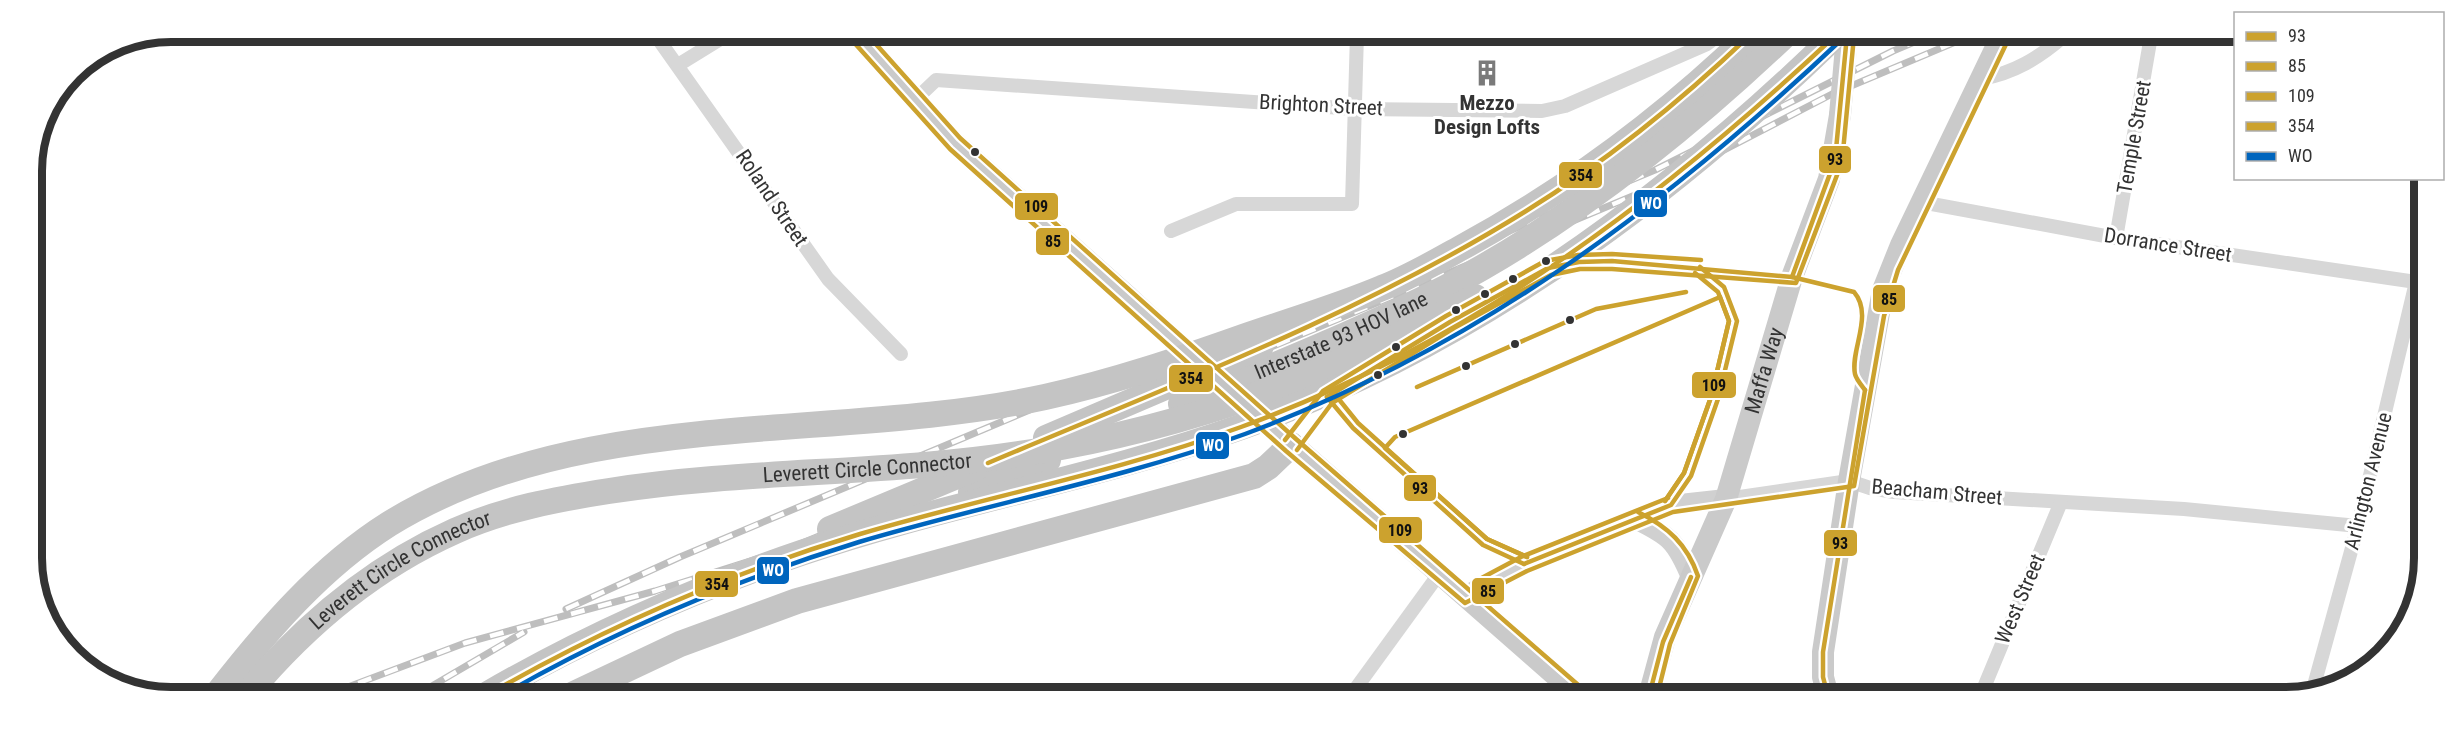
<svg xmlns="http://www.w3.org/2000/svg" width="2456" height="729" viewBox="0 0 2456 729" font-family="'Roboto Condensed',sans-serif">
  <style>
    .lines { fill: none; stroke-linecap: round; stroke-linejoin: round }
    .minor { stroke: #d7d7d7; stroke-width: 14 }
    .secondary { stroke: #d0d0d0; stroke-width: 20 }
    .primary { stroke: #cacaca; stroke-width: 22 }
    .motorway { stroke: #c4c4c4; stroke-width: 26 }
    .rail-casing { stroke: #bebebe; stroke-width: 7 }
    .rail { stroke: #fff; stroke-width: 4.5; stroke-dasharray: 14; stroke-linecap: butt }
    .primary-bridge { stroke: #cacaca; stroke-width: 22 }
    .motorway-bridge { stroke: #c4c4c4; stroke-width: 26 }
    .bus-1-casing { stroke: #fff; stroke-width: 9 }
    .bus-2-casing { stroke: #fff; stroke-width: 9 }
    .bus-3-casing { stroke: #fff; stroke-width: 9 }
    .bus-4-casing { stroke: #fff; stroke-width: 9 }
    .bus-5-casing { stroke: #fff; stroke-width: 9 }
    .bus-1 { stroke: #cca22e; stroke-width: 4.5 }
    .bus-2 { stroke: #cca22e; stroke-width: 4.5 }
    .bus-3 { stroke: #cca22e; stroke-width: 4.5 }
    .bus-4 { stroke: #cca22e; stroke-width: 4.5 }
    .bus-5 { stroke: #0065bd; stroke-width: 4.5 }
    .bus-dot { fill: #333; stroke: #fff; stroke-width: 2 }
    .labels { text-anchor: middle; stroke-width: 6; stroke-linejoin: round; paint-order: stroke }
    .poi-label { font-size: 21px; font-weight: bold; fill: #333; stroke: #fff }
    .street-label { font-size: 21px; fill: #333; stroke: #fff }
    .rim { fill: none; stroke: #333; stroke-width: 8 }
    .line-badge { stroke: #fff; stroke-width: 2 }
    .badge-label { font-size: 16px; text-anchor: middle; font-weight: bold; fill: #fff }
    .pale-badge-label { font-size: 16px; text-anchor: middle; font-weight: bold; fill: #111 }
  </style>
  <rect width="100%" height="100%" fill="#fff"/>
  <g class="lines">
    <g class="minor">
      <path d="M654 33 828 279 901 354"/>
      <path d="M678 65 730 33"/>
      <path d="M1981 79C2014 73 2039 58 2064 36"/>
      <path d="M915 100 936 80 1356 109 1542 111 1565 106 1707 44 1719 35"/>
      <path d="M1921 202 2116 238 2416 282"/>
      <path d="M1171 231 1236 204H1352L1357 34"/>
      <path d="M2116 238 2151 36"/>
      <path d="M1726 499 1849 481 1870 488 1894 492 2184 509 2358 526"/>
      <path d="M2313 689 2358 526 2416 282 2421 273"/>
      <path d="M1351 695 1439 574"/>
      <path d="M1980 697 2061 502"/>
    </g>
    <g class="secondary">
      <path d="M1635 519C1670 536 1676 541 1691 577"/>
      <path d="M1465 596 1524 564 1671 505 1726 499"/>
    </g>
    <g class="primary">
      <path d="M856 33 955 143 1127 296"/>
      <path d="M1251 408 1579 696"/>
      <path id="s1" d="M1649 696 1665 637 1726 499 1792 277 1829 179 1840 115"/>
      <path d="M1828 696 1823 677V652L1849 481 1883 290 1901 245 2002 35"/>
    </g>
    <path class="motorway" d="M574 694 680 644 797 601 1254 476 1268 467 1291 445"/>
    <g class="rail-casing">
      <g id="rail">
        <path d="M177 32 181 37"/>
        <path d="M566 609 680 557 1063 396 1149 363 1368 290 1655 170 1893 51 1931 35"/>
        <path d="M332 693 465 643 655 591 788 549 1647 190 1832 94 1972 35"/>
        <path d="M420 693 524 632"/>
      </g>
    </g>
    <use href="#rail" class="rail"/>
    <g class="primary-bridge">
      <path d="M1840 115 1847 35"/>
      <path d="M1127 296 1203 366"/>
    </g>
    <g class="motorway-bridge">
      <path id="s2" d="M1181 404C1271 367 1361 331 1447 287 1572 221 1683 132 1785 35"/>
      <path d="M1046 438 1261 346"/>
      <path d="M971 492 1048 460"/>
      <path d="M830 529 976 468"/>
      <path d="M218 693C267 630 321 567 389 524 582 405 832 443 1045 397 1113 382 1178 360 1243 337 1289 321 1337 307 1382 288 1408 278 1434 263 1459 249 1564 192 1664 118 1750 35"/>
      <path id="s3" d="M248 693C305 625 374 567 455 531 504 509 557 499 609 491 749 469 892 475 1032 452 1194 426 1332 373 1475 297"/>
      <path d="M488 694C588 636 692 590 801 553 945 504 1097 478 1241 427 1467 347 1666 201 1836 35"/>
    </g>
    <g class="bus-1-casing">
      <g id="bus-1">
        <path d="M1792 277 1835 160 1847 35"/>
        <path d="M1417 387 1596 309 1686 292"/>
        <path d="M1327 397 1450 322 1548 268 1579 262 1612 261 1792 277 1854 292C1874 315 1850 350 1855 374 1856 379 1862 386 1865 390"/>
        <path d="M1327 397 1353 428 1483 545 1524 564"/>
        <path d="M1524 564 1671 505 1691 476 1718 399 1737 321 1724 287 1700 267"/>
        <path d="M1649 696 1663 642 1691 577"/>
        <path d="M1828 696 1823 677V652L1865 390"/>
      </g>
    </g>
    <g class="bus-2-casing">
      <g id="bus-2">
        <path d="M850 38 950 149 1286 451 1465 603 1527 571 1673 512 1854 486 1884 316 1898 270 2009 38"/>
        <path d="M1297 450 1332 403 1454 328 1551 275 1580 269H1612L1796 283 1842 162 1854 36"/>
        <path d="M1527 557 1487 539 1385 448 1395 437 1720 297 1729 321 1711 397 1684 473 1665 501"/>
      </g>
    </g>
    <g class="bus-3-casing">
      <g id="bus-3">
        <path d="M866 33 960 138 1296 439 1584 690"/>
        <path d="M1333 392 1358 423 1487 539 1527 557"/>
        <path d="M1285 440 1323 391 1446 316 1545 261 1578 255 1612 254 1701 260"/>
        <path d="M1665 501 1684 473 1711 397 1729 321 1718 292 1695 273"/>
        <path d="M1638 512C1668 527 1687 544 1698 576L1670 644 1657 696"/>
        <path d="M1476 581 1521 557 1668 498"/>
      </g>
    </g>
    <g class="bus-4-casing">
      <g id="bus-4">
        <path d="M988 463C1168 387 1359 315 1526 211 1607 161 1681 101 1750 35"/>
        <path d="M489 694C606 627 730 573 860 534 986 497 1117 472 1241 427 1471 343 1659 201 1836 35"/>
      </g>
    </g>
    <g class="bus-5-casing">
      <path id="bus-5" d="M504 694C616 630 735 580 859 542 987 504 1119 480 1245 434 1476 348 1663 208 1841 40"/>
    </g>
    <use href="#bus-1" class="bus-1"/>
    <use href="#bus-2" class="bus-2"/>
    <use href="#bus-3" class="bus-3"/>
    <use href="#bus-4" class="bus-4"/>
    <use href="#bus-5" class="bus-5"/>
  </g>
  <defs>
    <g id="building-bare" transform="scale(2.07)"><path d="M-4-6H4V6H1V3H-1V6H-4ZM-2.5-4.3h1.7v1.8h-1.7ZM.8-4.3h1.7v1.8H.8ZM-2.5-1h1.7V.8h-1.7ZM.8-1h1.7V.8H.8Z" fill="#7a7a7a" stroke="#fff" stroke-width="2.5" paint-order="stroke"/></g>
  </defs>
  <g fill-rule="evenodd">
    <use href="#building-bare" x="1487" y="73"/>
  </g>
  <g class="bus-dot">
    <circle cx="975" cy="152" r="5"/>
    <circle cx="1546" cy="261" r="5"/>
    <circle cx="1513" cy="279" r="5"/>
    <circle cx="1485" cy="294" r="5"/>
    <circle cx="1456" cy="310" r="5"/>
    <circle cx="1570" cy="320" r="5"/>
    <circle cx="1515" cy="344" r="5"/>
    <circle cx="1396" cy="347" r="5"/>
    <circle cx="1466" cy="366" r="5"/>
    <circle cx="1378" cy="375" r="5"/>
    <circle cx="1403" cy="434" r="5"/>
  </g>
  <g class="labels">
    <g class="poi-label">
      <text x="1487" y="110">Mezzo<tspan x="1487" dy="24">Design Lofts</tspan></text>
    </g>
    <g class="street-label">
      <text transform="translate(1321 105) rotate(3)" y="7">Brighton Street</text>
      <text transform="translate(2134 137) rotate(-80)" y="7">Temple Street</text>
      <text transform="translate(772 198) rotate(56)" y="7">Roland Street</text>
      <text transform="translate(2168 245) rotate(9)" y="7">Dorrance Street</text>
      <text dy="7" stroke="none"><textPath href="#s2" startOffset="174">Interstate 93 HOV lane</textPath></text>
      <text dy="7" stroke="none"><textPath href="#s1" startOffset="346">Maffa Way</textPath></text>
      <text dy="7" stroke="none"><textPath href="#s3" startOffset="684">Leverett Circle Connector</textPath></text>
      <text transform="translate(2368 481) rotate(-76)" y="7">Arlington Avenue</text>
      <text transform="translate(1937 492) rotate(5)" y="7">Beacham Street</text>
      <text dy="7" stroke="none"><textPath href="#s3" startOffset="198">Leverett Circle Connector</textPath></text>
      <text transform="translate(2020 599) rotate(-67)" y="7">West Street</text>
    </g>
  </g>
  <path d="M0 0H2456V729H0ZM171 42H2285A129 129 0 0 1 2414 171V558A129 129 0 0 1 2285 687H171A129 129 0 0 1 42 558V171A129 129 0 0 1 171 42Z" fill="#fff" fill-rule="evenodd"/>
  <path class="rim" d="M171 42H2285A129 129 0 0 1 2414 171V558A129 129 0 0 1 2285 687H171A129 129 0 0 1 42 558V171A129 129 0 0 1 171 42Z"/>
  <g class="line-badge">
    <rect x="1818" y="145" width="34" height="29" rx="6" fill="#cca22e"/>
    <rect x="1558" y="161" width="45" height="28" rx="6" fill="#cca22e"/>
    <rect x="1633" y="189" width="35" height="29" rx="6" fill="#0065bd"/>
    <rect x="1014" y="192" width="45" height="29" rx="6" fill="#cca22e"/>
    <rect x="1035" y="227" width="35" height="29" rx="6" fill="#cca22e"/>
    <rect x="1872" y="284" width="34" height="29" rx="6" fill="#cca22e"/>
    <rect x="1168" y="364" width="46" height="29" rx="6" fill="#cca22e"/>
    <rect x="1691" y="371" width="46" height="28" rx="6" fill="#cca22e"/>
    <rect x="1195" y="431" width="35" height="29" rx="6" fill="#0065bd"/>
    <rect x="1403" y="474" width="34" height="28" rx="6" fill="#cca22e"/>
    <rect x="1378" y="516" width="45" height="28" rx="6" fill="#cca22e"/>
    <rect x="1823" y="529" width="35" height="28" rx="6" fill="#cca22e"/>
    <rect x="756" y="556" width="34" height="29" rx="6" fill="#0065bd"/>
    <rect x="694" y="570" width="45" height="28" rx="6" fill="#cca22e"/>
    <rect x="1471" y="577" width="34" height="28" rx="6" fill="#cca22e"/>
  </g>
  <g class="badge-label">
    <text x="1651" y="209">WO</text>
    <text x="1213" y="451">WO</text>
    <text x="773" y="576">WO</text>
  </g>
  <g class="pale-badge-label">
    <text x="1835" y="165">93</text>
    <text x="1581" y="181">354</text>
    <text x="1036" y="212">109</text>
    <text x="1053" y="247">85</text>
    <text x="1889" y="305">85</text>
    <text x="1191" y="384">354</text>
    <text x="1714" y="391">109</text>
    <text x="1420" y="494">93</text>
    <text x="1400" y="536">109</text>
    <text x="1840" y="549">93</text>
    <text x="717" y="590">354</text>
    <text x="1488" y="597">85</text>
  </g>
  <rect x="2234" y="12" width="210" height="168" fill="#ffffff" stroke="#adadad" stroke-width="1.5"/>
  <rect x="2246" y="32" width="30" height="9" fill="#cca22e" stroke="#adadad" stroke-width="1.5"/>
  <text x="2288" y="42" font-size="18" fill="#333333">93</text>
  <rect x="2246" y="62" width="30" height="9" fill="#cca22e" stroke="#adadad" stroke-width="1.5"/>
  <text x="2288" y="72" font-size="18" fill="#333333">85</text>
  <rect x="2246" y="92" width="30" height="9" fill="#cca22e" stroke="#adadad" stroke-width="1.5"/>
  <text x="2288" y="102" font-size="18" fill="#333333">109</text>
  <rect x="2246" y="122" width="30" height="9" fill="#cca22e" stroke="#adadad" stroke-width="1.5"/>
  <text x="2288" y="132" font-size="18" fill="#333333">354</text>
  <rect x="2246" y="152" width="30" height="9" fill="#0065bd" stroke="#adadad" stroke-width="1.5"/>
  <text x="2288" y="162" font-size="18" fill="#333333">WO</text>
</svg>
